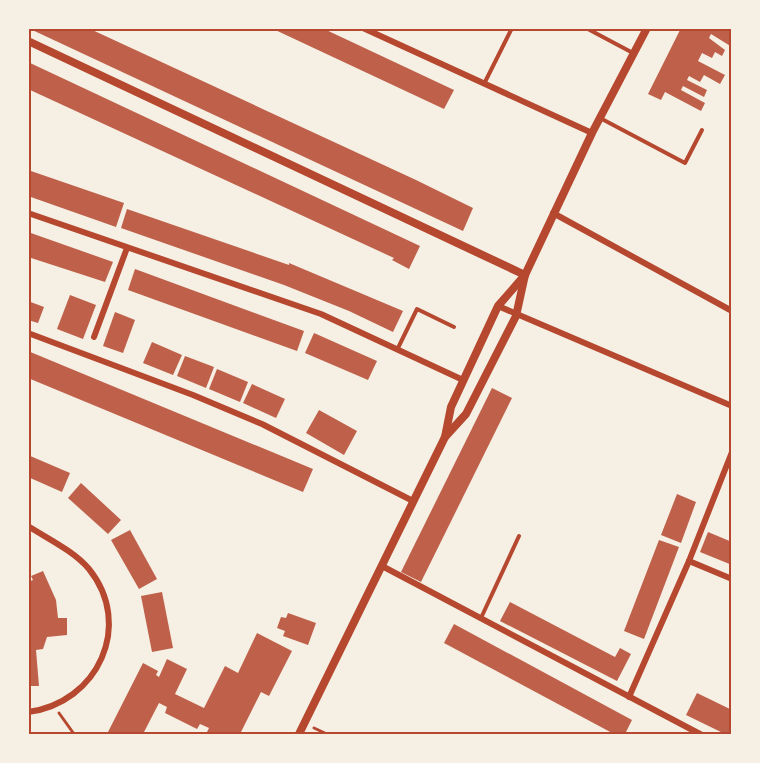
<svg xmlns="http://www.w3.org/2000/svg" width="760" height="763" viewBox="0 0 760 763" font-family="Rubik,sans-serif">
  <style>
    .building { fill: #bf614a }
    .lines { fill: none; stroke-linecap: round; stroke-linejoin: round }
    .path { stroke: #b5482f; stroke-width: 3 }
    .service { stroke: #b5482f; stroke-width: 4 }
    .minor { stroke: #b5482f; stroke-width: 6 }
    .tertiary { stroke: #b5482f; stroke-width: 8 }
    .neatline { fill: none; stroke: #b5482f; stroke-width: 2 }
  </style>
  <rect width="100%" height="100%" fill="#f6efe4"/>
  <g class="building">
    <path d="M28 28H88L416 180 473 208 463 231Z"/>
    <path d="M271 28H322L454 90 444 109Z"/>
    <path d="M681 28H732V47L711 34 709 38 725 50 722 56 715 52 712 58 702 53 698 61 725 75 720 84 704 75 700 82 689 76 687 80 707 90 704 97 683 86 681 90 705 103 701 111 665 92 661 100 648 94Z"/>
    <path d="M28 62 420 246 409 269 392 260 394 258 28 89Z"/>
    <path d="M28 170 124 203 116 227 28 196Z"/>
    <path d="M127 209 289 265V263L403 311 393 332 349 311 284 285 121 228Z"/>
    <path d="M28 232 113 262 105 282 28 257Z"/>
    <path d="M135 269 304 331 297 351 128 290Z"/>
    <path d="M70 295 96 305 83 339 57 329Z"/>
    <path d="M28 301 44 307 38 323 28 320Z"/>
    <path d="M115 312 135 320 123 353 103 346Z"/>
    <path d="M314 333 377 361 368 380 305 353Z"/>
    <path d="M152 342 182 355 173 375 143 363Z"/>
    <path d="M28 351 313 469 303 492 28 378Z"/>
    <path d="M185 356 214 367 206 388 177 376Z"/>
    <path d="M217 369 248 382 240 402 209 389Z"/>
    <path d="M252 384 285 399 276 418 243 403Z"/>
    <path d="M492 388 512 398 421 582 401 572Z"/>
    <path d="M319 410 357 431 344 455 306 433Z"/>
    <path d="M28 455 70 473 62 492 28 477Z"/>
    <path d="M81 483 121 520 108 534 68 498Z"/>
    <path d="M677 494 696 502 681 543 661 535Z"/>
    <path d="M130 530 157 579 139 589 111 540Z"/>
    <path d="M708 532 732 542V565L700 552Z"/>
    <path d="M659 540 679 547 644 639 624 631Z"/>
    <path d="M43 571 56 600 58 618H67V635L47 637 43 649 36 650 39 686H28V582L33 580 31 576Z"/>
    <path d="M162 592 173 648 152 652 141 596Z"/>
    <path d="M510 602 615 657 620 648 631 654 617 681 500 621Z"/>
    <path d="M288 613 316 623 308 645 283 636 285 631 277 628 281 617 286 618Z"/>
    <path d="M454 624 632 720 625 734H614L444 643Z"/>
    <path d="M257 633 292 651 269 696 261 692 240 734H206L209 728 200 724 197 729 165 713 167 707 159 703 143 734H107L143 663 158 671 156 675 159 677 167 659 187 669 175 694 204 708 225 666 238 673Z"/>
    <path d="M697 693 732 710V734H725L686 715Z"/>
  </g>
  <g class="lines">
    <g class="path">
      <path d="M59 713 74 734"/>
      <path d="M314 728 327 734"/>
    </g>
    <g class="service">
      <path d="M586 28 633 53"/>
      <path d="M484 84 512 28"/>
      <path d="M600 118 685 163 702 130"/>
      <path d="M397 350 417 309 454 327"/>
      <path d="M481 618 519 536"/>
    </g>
    <g class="minor">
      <path d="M363 28 592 133"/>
      <path d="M28 213 321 314 463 380"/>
      <path d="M553 213 732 311"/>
      <path d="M498 306 732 406"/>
      <path d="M28 333 193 395 262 424 413 501"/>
      <path d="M94 337 127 248"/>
      <path d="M28 526C48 539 74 551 89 569 134 625 98 703 28 712"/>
      <path d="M689 561 732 579"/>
      <path d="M382 566 700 734"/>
      <path d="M629 697 689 561 732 452"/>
    </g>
    <g class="tertiary">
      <path d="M28 41 525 275"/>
      <path d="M445 437 466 414 516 316 525 275 592 133 647 28"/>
      <path d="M299 734 445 437 451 407 498 306 525 275"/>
    </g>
  </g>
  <rect width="760" height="763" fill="none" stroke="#f6efe4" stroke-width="60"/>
  <rect x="30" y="30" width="700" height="703" class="neatline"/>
</svg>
